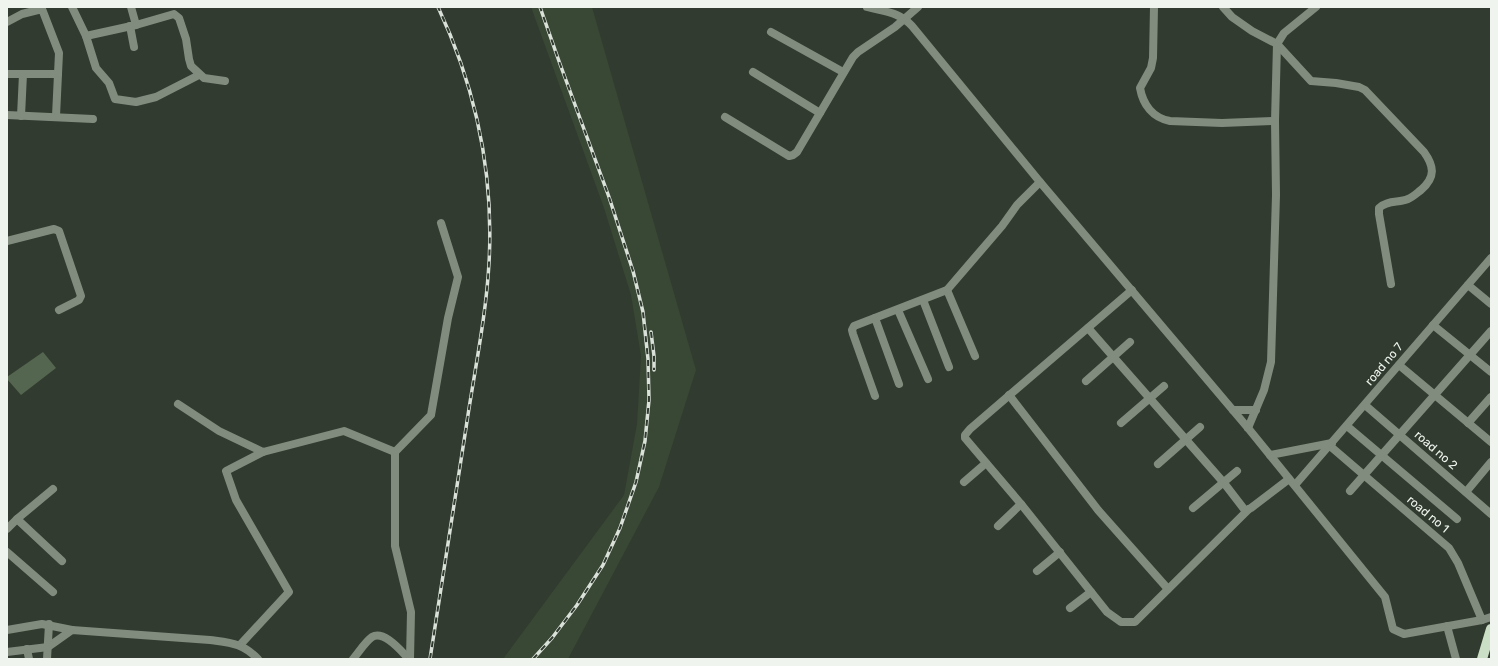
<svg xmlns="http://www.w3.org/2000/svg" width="1498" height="666" viewBox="0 0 1498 666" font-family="Rubik,sans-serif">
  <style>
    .built { fill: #394735 }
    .green { fill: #54664f }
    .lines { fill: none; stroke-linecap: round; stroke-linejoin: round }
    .minor { stroke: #818c7f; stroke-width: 8 }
    .major { stroke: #cadfc5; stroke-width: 10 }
    .rail-casing { stroke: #dae1d9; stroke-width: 3.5 }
    .rail { stroke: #313b2f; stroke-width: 2; stroke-dasharray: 6; stroke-linecap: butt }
    .labels { text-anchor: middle; stroke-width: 3; stroke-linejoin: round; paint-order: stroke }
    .street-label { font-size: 12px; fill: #eff5ee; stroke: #313b2f }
  </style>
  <rect width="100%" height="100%" fill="#313b2f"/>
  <path class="built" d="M531 7H592L696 370 659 487 568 659H503L624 495 637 424 641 356 631 295 604 208Z"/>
  <path class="green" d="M43 352 56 368 21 395 7 379V377Z"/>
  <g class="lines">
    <g class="minor">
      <path d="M72 7 86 36 96 68 109 83 115 99 136 102 156 97 199 75"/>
      <path d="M131 7 136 25"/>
      <path d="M867 7C886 12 899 12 912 26L1040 182 1248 428 1385 597 1393 629 1404 634 1482 620 1491 617"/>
      <path d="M1154 7 1153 58 1151 68 1140 88C1143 105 1153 118 1170 121L1222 123 1275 121"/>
      <path d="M1223 7 1232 17 1252 31 1277 44 1311 81 1336 83 1359 87 1365 90 1424 152C1434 166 1436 177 1421 190 1417 193 1413 197 1408 199 1399 203 1387 200 1379 208V214L1391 284"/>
      <path d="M7 22 22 14 42 9 59 53 56 116"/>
      <path d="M130 26 134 47"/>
      <path d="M771 32 843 72"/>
      <path d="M86 36 136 25 174 14 179 18 186 39 189 59 191 66 204 78 225 81"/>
      <path d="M753 72 820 113"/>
      <path d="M7 74H58"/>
      <path d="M7 115 93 119"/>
      <path d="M21 116 23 74"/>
      <path d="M725 117 789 156 793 155 797 152 853 57 858 52 895 27 918 7"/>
      <path d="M7 241 54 229 59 231 81 296 79 300 59 310"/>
      <path d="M1468 285 1491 304"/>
      <path d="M947 290 975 356"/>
      <path d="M1132 290 970 429 965 435V438L1021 504 1107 612 1121 622H1135L1249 509"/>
      <path d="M923 300 949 367"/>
      <path d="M898 310 928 379"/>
      <path d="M875 318 899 384"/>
      <path d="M1433 325 1491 372"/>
      <path d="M1088 328 1224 483 1244 509 1247 510 1251 508 1289 479"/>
      <path d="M1399 365 1491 442"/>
      <path d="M1086 381 1130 342"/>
      <path d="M1009 395 1098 510 1168 589"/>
      <path d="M875 396 853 334 852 330 854 326 947 290 1002 226 1017 205 1040 182"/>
      <path d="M178 404 219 431 263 452 344 431 395 452"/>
      <path d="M1365 405 1491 514"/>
      <path d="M1233 410H1256"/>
      <path d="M1121 423 1164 386"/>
      <path d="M1468 423 1491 397"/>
      <path d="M1347 426 1457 519"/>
      <path d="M1248 428 1264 390 1271 362 1276 195 1275 121 1277 44 1284 33 1316 7"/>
      <path d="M1330 446 1449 548 1458 563 1482 620"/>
      <path d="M1270 455 1332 443"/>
      <path d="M1158 464 1200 427"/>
      <path d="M964 482 986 463"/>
      <path d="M1295 485 1491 258"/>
      <path d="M1350 491 1491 331"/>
      <path d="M1466 492 1491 462"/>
      <path d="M1193 508 1237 471"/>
      <path d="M17 519 62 561"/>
      <path d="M998 526 1021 504"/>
      <path d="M7 529 17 519 53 489"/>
      <path d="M7 552 53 592"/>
      <path d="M1037 571 1060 552"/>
      <path d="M1070 608 1091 592"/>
      <path d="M1447 626 1456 659"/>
      <path d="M7 630 42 624 72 630"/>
      <path d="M240 645 289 592 236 500 226 471 263 452"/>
      <path d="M27 649 29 659"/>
      <path d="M7 652 48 647 72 630 210 640C231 643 242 643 258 659"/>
      <path d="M47 659 49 624"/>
      <path d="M353 659C359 652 365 642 372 637 384 630 401 651 409 659"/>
      <path d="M410 659 411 612 395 546V452L431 415 448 318 458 277 441 223"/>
    </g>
    <path class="major" d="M1482 659 1491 629"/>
    <g class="rail-casing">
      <g id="rail">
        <path d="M651 332 654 356V370"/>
        <path d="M430 659C442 582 454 505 466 428 474 373 486 318 489 263 494 174 476 88 438 7"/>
        <path d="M533 659 552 638 577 605 603 565 620 528 636 482 645 441 649 400 648 359 643 312 633 271 609 197 560 64 540 7"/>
      </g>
    </g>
    <use href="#rail" class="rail"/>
  </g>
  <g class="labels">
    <g class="street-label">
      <text transform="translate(1384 364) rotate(-50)" y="4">road no 7</text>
      <text transform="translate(1436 450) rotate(41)" y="4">road no 2</text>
      <text transform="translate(1428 514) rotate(40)" y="4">road no 1</text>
    </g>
  </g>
  <rect width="1498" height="666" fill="none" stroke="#eff5ee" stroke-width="16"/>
</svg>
